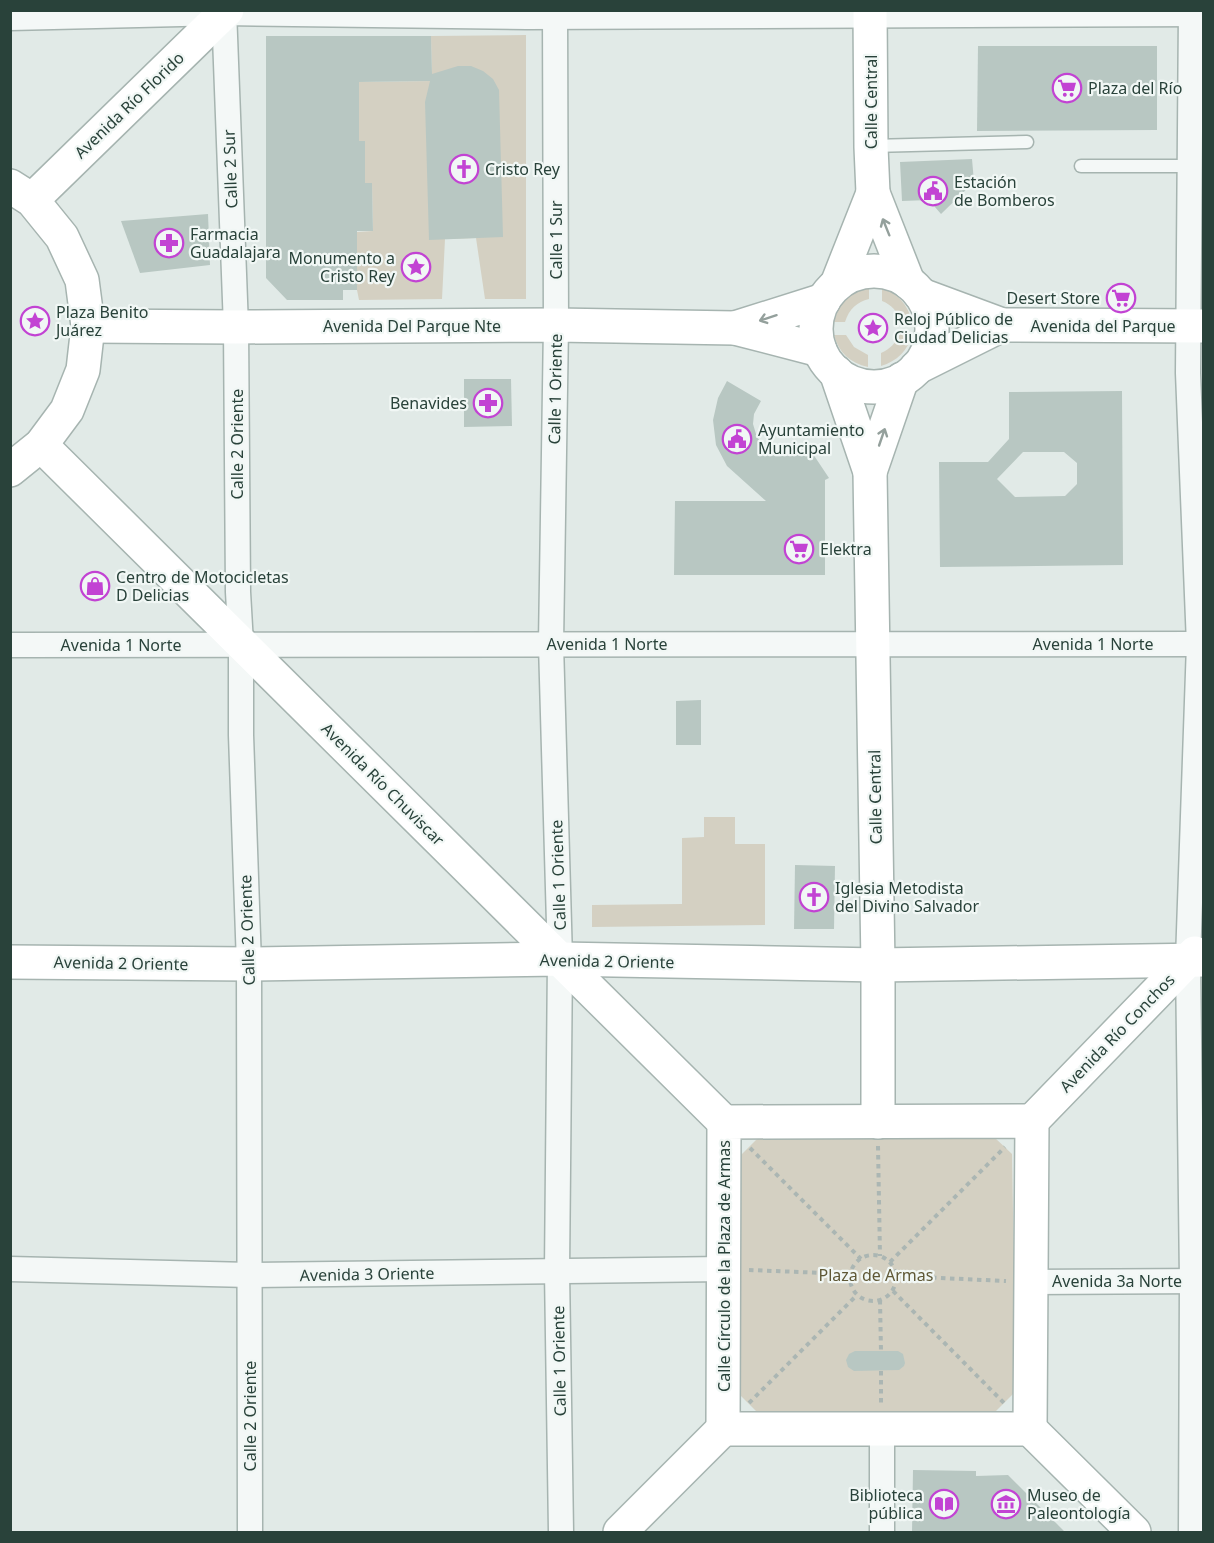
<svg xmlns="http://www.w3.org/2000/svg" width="1214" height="1543" viewBox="0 0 1214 1543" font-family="'Noto Sans',sans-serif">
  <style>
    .green { fill: #d4d0c2 }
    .building { fill: #b8c7c2; fill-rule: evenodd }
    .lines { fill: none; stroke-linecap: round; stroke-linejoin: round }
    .lane-casing { stroke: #a6b4b0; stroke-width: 15 }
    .street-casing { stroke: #a6b4b0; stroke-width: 27 }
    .secondary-casing { stroke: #a6b4b0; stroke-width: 36 }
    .path { stroke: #abb6b3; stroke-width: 4; stroke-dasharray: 4.5 4.5; stroke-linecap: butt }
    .lane { stroke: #f4f8f7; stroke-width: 12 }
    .street { stroke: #f4f8f7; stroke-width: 24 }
    .secondary { stroke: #fff; stroke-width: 33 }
    .oneway { stroke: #94a09c }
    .labels { text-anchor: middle; stroke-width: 4.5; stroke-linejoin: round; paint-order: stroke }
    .poi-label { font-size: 16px; fill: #29423a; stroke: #f1f7f5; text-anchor: start }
    .street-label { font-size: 16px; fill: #29423a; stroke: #f1f7f5 }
    .park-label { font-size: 16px; fill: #5f5836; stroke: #f1f7f5 }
  </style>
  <rect width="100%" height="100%" fill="#e1eae7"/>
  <g class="green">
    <path d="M526 35V299H485L476 238 445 239 442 299 359 300 357 290V232L373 231 372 184 365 183 359 141V82L432 81 431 36Z"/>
    <path d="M869 288V299C857 302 849 309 845 322H833C838 303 849 291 869 288Z"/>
    <path d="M882 288C899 294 907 304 912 321H900C897 311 892 305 882 301Z"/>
    <path d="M900 334H912C908 351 897 361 881 366V353C890 349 895 344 900 334Z"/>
    <path d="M834 335H846L854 347 868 355V367C850 363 839 353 834 335Z"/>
    <path d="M704 817H735V844H765V925L592 927V905L682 904V838L704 837Z"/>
    <path d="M760 1136 994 1137 1012 1154 1016 1391 994 1413 757 1412 740 1395 738 1158Z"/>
  </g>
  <g class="building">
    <path d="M266 36H431L432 74 458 66H471L483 71 493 79 499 90 503 237 429 240 425 102 430 81 359 82V141H365V183H372L373 231H357V290H343V300H287L266 278Z"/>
    <path d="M978 46H1157V130L977 131Z"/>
    <path d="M972 159 974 182 941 214 929 200 902 201 900 162Z"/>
    <path d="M208 214 210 265 140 273 121 221Z"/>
    <path d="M464 379H511L512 426 464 427Z"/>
    <path d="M727 381 761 401 754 414 753 424 756 434 761 444 769 451 779 455 790 456 800 453 809 448 829 478 825 480V575H674L675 501H766L727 466 716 445 713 420 718 398Z"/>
    <path d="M1122 391 1123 565 940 567 939 462H988L1009 439V392ZM1023 452H1064L1077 463V484L1065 496 1015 497 997 479Z"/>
    <path d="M701 700V745H676V701Z"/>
    <path d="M795 865 835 866 834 929H794Z"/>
    <path d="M855 1351H898L903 1354 905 1363 904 1366 899 1370 854 1371 848 1367 846 1360 849 1354Z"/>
    <path d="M913 1470 976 1471V1476L1008 1475 1066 1533H912Z"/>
  </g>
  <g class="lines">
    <g class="lane-casing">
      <g id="lane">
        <path d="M872 146 1027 142"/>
        <path d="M1081 166H1189"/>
      </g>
    </g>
    <g class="street-casing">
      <g id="street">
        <path d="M224 10 236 327 238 592 241 644V735L249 964 250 1532"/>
        <path d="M555 10 556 325 551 644 560 959 557 1271 561 1532"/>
        <path d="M1191 10 1188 373 1199 644 1188 960 1192 1281 1191 1532"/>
        <path d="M10 18 224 13 527 17 1204 14"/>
        <path d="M10 645 1204 644"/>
        <path d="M10 1269 249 1275 724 1269"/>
        <path d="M1031 1282 1204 1281"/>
        <path d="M882 1532V1429"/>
      </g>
    </g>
    <g class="secondary-casing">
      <g id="secondary">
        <path d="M870 10 871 147 873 193"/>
        <path d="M10 186 32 200 62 237 82 280 88 326 83 370 67 410 41 445 10 470"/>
        <path d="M32 200 227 10"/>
        <circle cx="874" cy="329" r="58"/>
        <path d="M837 284 873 193 908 282"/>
        <path d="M1002 325 1204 326"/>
        <path d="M88 326 236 327 556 325 735 328"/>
        <path d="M820 350 735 328 824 300"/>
        <path d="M916 368 1002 325 921 295"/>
        <path d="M836 372 870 472 902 379"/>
        <path d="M41 445 724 1122"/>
        <path d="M870 472 878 965V1122"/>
        <path d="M10 962 249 964 560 959 878 965 1204 960"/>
        <path d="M1032 1121 1030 1429H723L724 1122Z"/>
        <path d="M1032 1121 1195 953"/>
        <path d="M1030 1429 1134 1532"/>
        <path d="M620 1532 723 1429"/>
      </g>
    </g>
    <g class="path">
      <path d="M878 1146 880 1256"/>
      <path d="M750 1148 861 1259"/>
      <circle cx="873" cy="1278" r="23"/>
      <path d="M890 1262 1005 1147"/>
      <path d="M749 1270 850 1274"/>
      <path d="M896 1276 1006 1281"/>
      <path d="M893 1291 1004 1403"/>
      <path d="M880 1300 881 1351"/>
      <path d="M881 1371V1403"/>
      <path d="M749 1403 857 1295"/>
    </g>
    <use href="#lane" class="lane"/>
    <use href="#street" class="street"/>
    <use href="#secondary" class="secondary"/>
  </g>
  <defs><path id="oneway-shaft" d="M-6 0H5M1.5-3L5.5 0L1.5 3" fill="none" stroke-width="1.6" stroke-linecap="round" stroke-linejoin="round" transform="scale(1.5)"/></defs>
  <g class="oneway">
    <use href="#oneway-shaft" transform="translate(886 227) rotate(-112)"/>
    <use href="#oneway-shaft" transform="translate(768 318) rotate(162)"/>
    <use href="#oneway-shaft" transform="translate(882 437) rotate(-71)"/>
  </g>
  <defs>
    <g id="supermarket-ring" transform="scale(1.5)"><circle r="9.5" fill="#f1f7f5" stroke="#c243d3" stroke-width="1.5"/><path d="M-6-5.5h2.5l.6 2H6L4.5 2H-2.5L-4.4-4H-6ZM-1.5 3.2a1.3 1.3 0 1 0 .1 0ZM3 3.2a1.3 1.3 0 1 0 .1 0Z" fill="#c243d3"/></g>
    <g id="church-ring" transform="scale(1.5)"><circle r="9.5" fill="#f1f7f5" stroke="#c243d3" stroke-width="1.5"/><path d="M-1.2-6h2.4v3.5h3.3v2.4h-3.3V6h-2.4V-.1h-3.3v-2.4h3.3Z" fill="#c243d3"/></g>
    <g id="civic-ring" transform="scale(1.5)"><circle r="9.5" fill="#f1f7f5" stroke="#c243d3" stroke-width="1.5"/><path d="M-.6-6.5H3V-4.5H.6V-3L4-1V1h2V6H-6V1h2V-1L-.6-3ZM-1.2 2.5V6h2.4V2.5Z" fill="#c243d3"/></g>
    <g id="pharmacy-ring" transform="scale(1.5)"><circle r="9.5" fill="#f1f7f5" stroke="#c243d3" stroke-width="1.5"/><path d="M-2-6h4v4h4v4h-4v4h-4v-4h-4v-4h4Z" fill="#c243d3"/></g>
    <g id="sight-ring" transform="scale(1.5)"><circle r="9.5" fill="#f1f7f5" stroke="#c243d3" stroke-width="1.5"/><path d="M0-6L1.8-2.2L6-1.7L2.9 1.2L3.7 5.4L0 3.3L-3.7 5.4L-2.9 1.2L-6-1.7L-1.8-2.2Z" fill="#c243d3"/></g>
    <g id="shop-ring" transform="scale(1.5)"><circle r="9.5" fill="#f1f7f5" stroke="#c243d3" stroke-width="1.5"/><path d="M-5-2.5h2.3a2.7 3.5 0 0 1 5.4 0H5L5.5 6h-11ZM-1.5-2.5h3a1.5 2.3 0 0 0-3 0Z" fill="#c243d3"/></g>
    <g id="library-ring" transform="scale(1.5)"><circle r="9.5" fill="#f1f7f5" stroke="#c243d3" stroke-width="1.5"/><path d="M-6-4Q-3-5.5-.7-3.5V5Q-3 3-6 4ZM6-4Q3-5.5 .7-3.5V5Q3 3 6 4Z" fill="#c243d3"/></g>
    <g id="museum-ring" transform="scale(1.5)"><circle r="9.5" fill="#f1f7f5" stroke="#c243d3" stroke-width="1.5"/><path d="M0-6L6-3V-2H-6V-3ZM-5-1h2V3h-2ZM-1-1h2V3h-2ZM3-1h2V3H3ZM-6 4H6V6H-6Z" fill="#c243d3"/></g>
  </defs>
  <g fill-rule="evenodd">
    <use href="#supermarket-ring" x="1067" y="88"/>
    <use href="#church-ring" x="464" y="169"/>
    <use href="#civic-ring" x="933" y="191"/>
    <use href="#pharmacy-ring" x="169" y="243"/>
    <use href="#sight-ring" x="416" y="267"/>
    <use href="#supermarket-ring" x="1121" y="298"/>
    <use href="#sight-ring" x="35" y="321"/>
    <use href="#sight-ring" x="873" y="328"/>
    <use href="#pharmacy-ring" x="488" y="403"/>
    <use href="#civic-ring" x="737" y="439"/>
    <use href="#supermarket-ring" x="799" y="549"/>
    <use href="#shop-ring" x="95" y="586"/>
    <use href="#church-ring" x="814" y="897"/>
    <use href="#library-ring" x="944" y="1504"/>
    <use href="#museum-ring" x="1006" y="1504"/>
  </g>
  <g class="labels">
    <g class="poi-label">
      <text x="1088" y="94">Plaza del Río</text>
      <text x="485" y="175">Cristo Rey</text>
      <text x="954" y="188">Estación<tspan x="954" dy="18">de Bomberos</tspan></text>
      <text x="190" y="240">Farmacia<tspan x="190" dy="18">Guadalajara</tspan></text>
      <text x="395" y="264" text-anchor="end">Monumento a<tspan x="395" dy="18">Cristo Rey</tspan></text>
      <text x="1100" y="304" text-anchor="end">Desert Store</text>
      <text x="56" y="318">Plaza Benito<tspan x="56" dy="18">Juárez</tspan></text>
      <text x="894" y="325">Reloj Público de<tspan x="894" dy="18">Ciudad Delicias</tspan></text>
      <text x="467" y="409" text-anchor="end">Benavides</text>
      <text x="758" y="436">Ayuntamiento<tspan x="758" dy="18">Municipal</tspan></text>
      <text x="820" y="555">Elektra</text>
      <text x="116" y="583">Centro de Motocicletas<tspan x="116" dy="18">D Delicias</tspan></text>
      <text x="835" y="894">Iglesia Metodista<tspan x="835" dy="18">del Divino Salvador</tspan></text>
      <text x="923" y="1501" text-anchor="end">Biblioteca<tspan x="923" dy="18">pública</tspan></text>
      <text x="1027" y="1501">Museo de<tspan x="1027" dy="18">Paleontología</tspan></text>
    </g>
    <g class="street-label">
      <text transform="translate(871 102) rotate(-90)" y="6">Calle Central</text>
      <text transform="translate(129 105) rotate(-44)" y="6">Avenida Río Florido</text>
      <text transform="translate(230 169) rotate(-92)" y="6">Calle 2 Sur</text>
      <text transform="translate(556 240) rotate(-90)" y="6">Calle 1 Sur</text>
      <text x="412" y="332">Avenida Del Parque Nte</text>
      <text x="1103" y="332">Avenida del Parque</text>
      <text transform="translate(555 389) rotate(-89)" y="6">Calle 1 Oriente</text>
      <text transform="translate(237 444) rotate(-90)" y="6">Calle 2 Oriente</text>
      <text x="607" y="650">Avenida 1 Norte</text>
      <text x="1093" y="650">Avenida 1 Norte</text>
      <text x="121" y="651">Avenida 1 Norte</text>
      <text transform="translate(383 784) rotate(45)" y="6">Avenida Río Chuviscar</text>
      <text transform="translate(875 797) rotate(-91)" y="6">Calle Central</text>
      <text transform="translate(558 875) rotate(-92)" y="6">Calle 1 Oriente</text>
      <text transform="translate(247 930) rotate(-92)" y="6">Calle 2 Oriente</text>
      <text transform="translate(607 961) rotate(1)" y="6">Avenida 2 Oriente</text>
      <text transform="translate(121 963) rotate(1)" y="6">Avenida 2 Oriente</text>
      <text transform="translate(1117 1033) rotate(-46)" y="6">Avenida Río Conchos</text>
      <text transform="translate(724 1266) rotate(-90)" y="6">Calle Círculo de la Plaza de Armas</text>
      <text transform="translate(367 1274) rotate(-1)" y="6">Avenida 3 Oriente</text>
      <text x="1117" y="1287">Avenida 3a Norte</text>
      <text transform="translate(559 1361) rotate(-91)" y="6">Calle 1 Oriente</text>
      <text transform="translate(250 1416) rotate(-90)" y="6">Calle 2 Oriente</text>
    </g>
    <g class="park-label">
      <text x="876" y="1281">Plaza de Armas</text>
    </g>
  </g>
  <rect width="1214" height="1543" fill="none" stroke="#29423a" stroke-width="24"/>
</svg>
